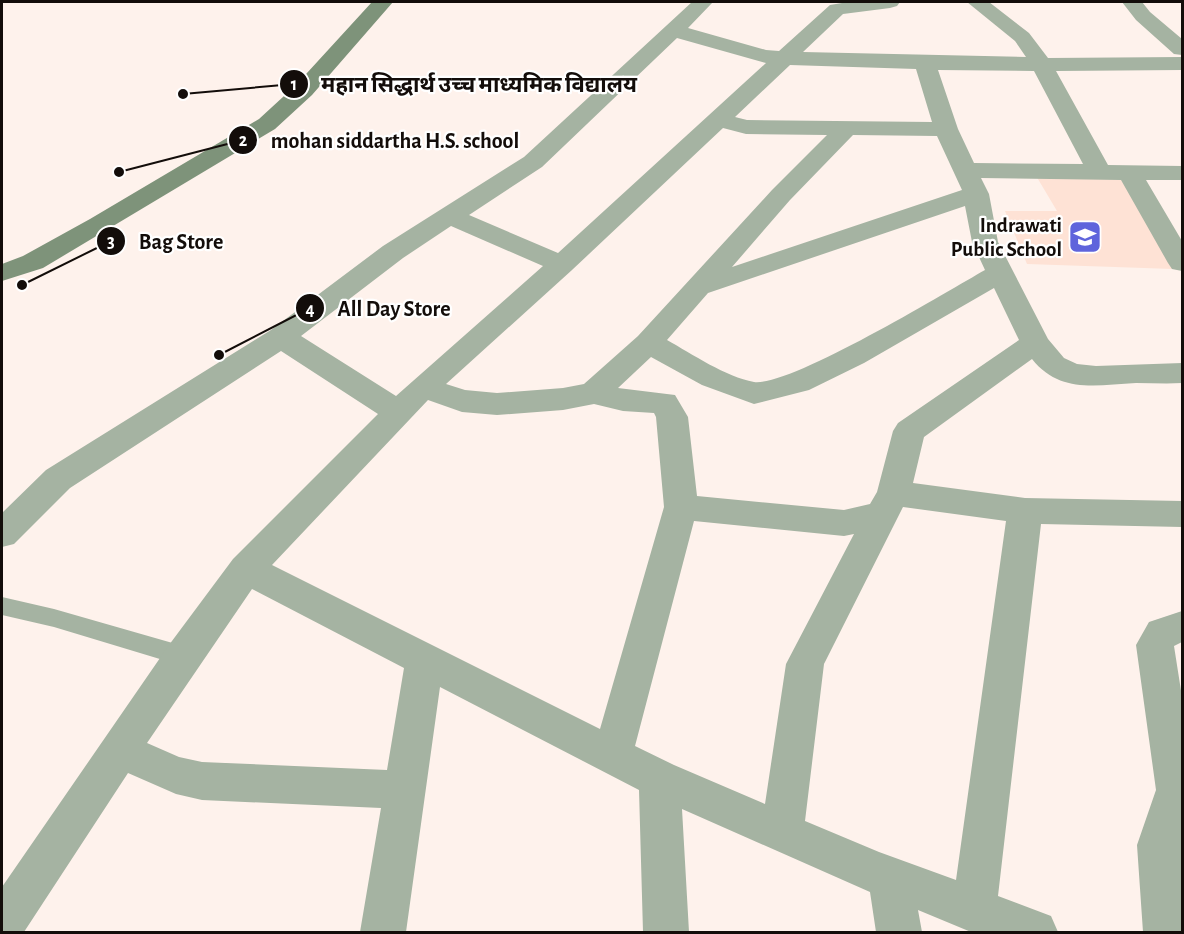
<svg xmlns="http://www.w3.org/2000/svg" width="1184" height="934" viewBox="0 0 1184 934" font-family="'Alegreya Sans','Noto Sans Devanagari',sans-serif">
  <style>
    .built { fill: #fee2d5 }
    .lines { fill: none; stroke-linecap: round; stroke-linejoin: round }
    .service { fill: #a5b3a2; fill-rule: evenodd }
    .minor { fill: #a5b3a2; fill-rule: evenodd }
    .secondary { fill: #7e937a; fill-rule: evenodd }
    .labels { text-anchor: middle; stroke-width: 4.5; stroke-linejoin: round; paint-order: stroke }
    .poi-label { font-size: 21px; font-weight: bold; fill: #130d0a; stroke: #fff; text-anchor: end }
    .leader { fill: none; stroke: #130d0a; stroke-width: 2 }
    .callout-dot { fill: #130d0a; stroke: #fff; stroke-width: 2 }
    .mark-label { font-size: 18px; text-anchor: middle; font-weight: bold; fill: #fff }
    .callout-label { font-size: 22px; text-anchor: middle; font-weight: bold; fill: #130d0a; stroke: #fff; stroke-width: 4.5; stroke-linejoin: round; paint-order: stroke }
  </style>
  <rect width="100%" height="100%" fill="#fef2ec"/>
  <path class="built" d="M1035 174 1107 175 1124 181 1173 269 1027 264 1005 211H1057Z"/>
  <g class="lines">
    <path class="service" d="M2 597 54 609 183 646 191 649 194 656 191 663 183 666 54 627 2 615Z"/>
    <g class="minor">
      <path d="M692 2H713L688 28 766 50 779 51 830 5 848 2H900L897 6 890 8 843 14 803 52 1026 57 1015 41 967 2H989L1029 33 1048 58 1182 57V70L1056 71 1108 165 1182 166V180H1146L1182 241V271L1172 269 1168 263 1121 180 981 178 989 194 998 242 1048 339 1064 358 1077 364 1096 366 1182 363V383C1167 384 1151 383 1136 383 1096 385 1060 394 1032 359L924 437 913 483 1025 498 1182 501V527L1041 524 998 896 1051 916 1058 932H971L918 910 922 932H876L870 892 682 809 689 932H643L639 790 440 687 406 932H360L381 808 202 800 176 794 128 773 24 932H2V887L169 645 233 559 378 414 281 351 70 488 14 544 2 547V513L46 470 271 330 383 246 524 157ZM677 38 766 63 558 253 469 215 542 167ZM790 65 916 69 932 122 747 120 735 117ZM938 70 1034 71 1083 164 974 163 958 129ZM723 128 746 134 827 135 772 190 638 336 584 384 563 388 497 393 465 390 446 384 572 270ZM853 135 937 136 962 190 732 267 790 200ZM965 206 972 242 985 270C946 292 790 387 754 382 726 377 692 354 667 340L708 293ZM451 226 543 266 396 396 301 336 403 258ZM994 288 1019 340 898 423 893 431 877 492 870 504 844 510 697 496 688 417 675 395 618 388 651 357 702 385 754 404 809 390 864 363ZM428 400 462 412 497 415 563 410 594 404 623 411 654 413 656 417 664 507 600 729 272 565ZM903 507 1006 521 956 880 879 852 805 821 824 664ZM694 521 844 536 854 534 786 664 765 804 674 765 635 746ZM252 589 404 668 387 770 202 762 179 757 147 743Z"/>
      <path d="M1122 2H1142L1150 12 1182 39V55L1174 54 1136 20Z"/>
      <path d="M1182 611V642L1174 646 1182 697V932H1143L1137 845 1156 790 1136 645 1149 622Z"/>
    </g>
    <path class="secondary" d="M372 2H393L312 95 275 129 43 268 2 281V264L23 256 90 219 259 119 296 85Z"/>
  </g>
  <defs>
    <g id="school-square" transform="scale(1.725)"><rect x="-9" y="-9" width="18" height="18" rx="4" fill="#5f64dc" stroke="#fff"/><path d="M0-5L7-2L0 1L-7-2ZM-4 1L0 2.5L4 1V4Q0 6-4 4Z" fill="#fff"/></g>
  </defs>
  <g fill-rule="evenodd">
    <use href="#school-square" x="1085" y="237"/>
  </g>
  <g class="labels">
    <g class="poi-label">
      <text x="1062" y="232">Indrawati<tspan x="1062" dy="24">Public School</tspan></text>
    </g>
  </g>
  <path class="leader" d="M183 94L294 84M119 172L243 140M22 285L111 241M219 355L310 308"/>
  <g class="callout-dot">
    <circle cx="183" cy="94" r="6"/>
    <circle cx="119" cy="172" r="6"/>
    <circle cx="22" cy="285" r="6"/>
    <circle cx="219" cy="355" r="6"/>
    <circle cx="294" cy="84" r="15"/>
    <circle cx="243" cy="140" r="15"/>
    <circle cx="111" cy="241" r="15"/>
    <circle cx="310" cy="308" r="15"/>
  </g>
  <g class="mark-label">
    <text x="294" y="90">1</text>
    <text x="243" y="146">2</text>
    <text x="111" y="247">3</text>
    <text x="310" y="315">4</text>
  </g>
  <g class="callout-label">
    <text x="479" y="92">महान सिद्धार्थ उच्च माध्यमिक विद्यालय</text>
    <text x="395" y="148">mohan siddartha H.S. school</text>
    <text x="181" y="249">Bag Store</text>
    <text x="394" y="316">All Day Store</text>
  </g>
  <rect width="1184" height="934" fill="none" stroke="#130d0a" stroke-width="6"/>
</svg>
